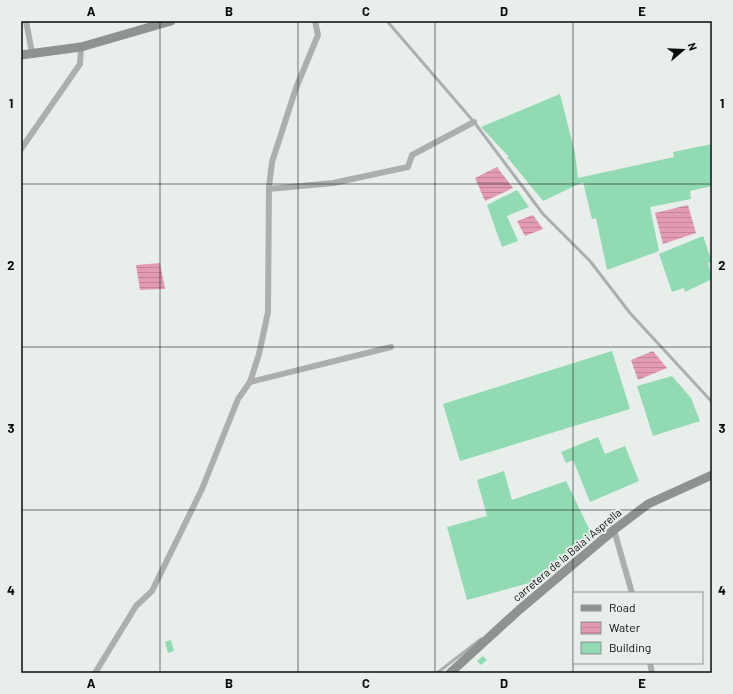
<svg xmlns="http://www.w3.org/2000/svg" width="733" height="694" viewBox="0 0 733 694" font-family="Barlow,sans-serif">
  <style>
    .water { fill: url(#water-rules) }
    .building { fill: #92dab4 }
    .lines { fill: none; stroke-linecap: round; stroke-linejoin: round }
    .service { stroke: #adafae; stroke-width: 3 }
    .minor { stroke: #adafae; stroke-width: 6 }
    .secondary { stroke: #8e9290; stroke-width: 9 }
    .grid { fill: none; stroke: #0a0c0b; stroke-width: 1; stroke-opacity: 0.55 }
    .labels { text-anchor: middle; stroke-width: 4; stroke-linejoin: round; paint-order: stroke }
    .street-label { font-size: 11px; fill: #0a0c0b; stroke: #e8eeea }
    .neatline { fill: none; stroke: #0a0c0b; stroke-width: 1.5 }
    .grid-label { font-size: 13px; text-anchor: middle; font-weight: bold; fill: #0a0c0b }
  </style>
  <defs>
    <pattern id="water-rules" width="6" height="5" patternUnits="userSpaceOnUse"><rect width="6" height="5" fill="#e39bb3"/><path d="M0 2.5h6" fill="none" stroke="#c18499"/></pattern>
  </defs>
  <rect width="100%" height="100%" fill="#e8eeea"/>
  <g class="water">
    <path d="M497 167 513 188 485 201 475 178Z"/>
    <path d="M688 205 696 233 663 244 655 213Z"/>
    <path d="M533 215 543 229 525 236 517 221Z"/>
    <path d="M160 263 165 289 140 290 136 265Z"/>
    <path d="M653 351 667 368 638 380 631 360Z"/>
  </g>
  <g class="building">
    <path d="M560 94 575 153 578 178 674 157 673 152 712 144V186L690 191 691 199 650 207 659 251 607 270 596 218 592 219 583 182 543 201 507 157H509L481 127Z"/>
    <path d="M517 190 529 207 507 216 518 241 502 247 487 205Z"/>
    <path d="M703 236 712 262 708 263 712 279 685 292 684 288 672 292 659 254Z"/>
    <path d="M612 351 630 409 460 461 443 404Z"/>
    <path d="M672 376 691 398 700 421 653 436 637 386Z"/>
    <path d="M598 437 605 454 625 446 639 481 590 502 573 460 566 463 561 452Z"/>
    <path d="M504 471 512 500 566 481 594 539 540 580 467 600 447 527 487 516 477 480Z"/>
    <path d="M171 640 174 651 168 653 165 642Z"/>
    <path d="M483 656 487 660 481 665 477 661Z"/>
  </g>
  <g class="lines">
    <g class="service">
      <path d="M387 21 474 122 543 214 590 261 630 313 712 402"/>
      <path d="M437 673 481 639"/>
    </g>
    <g class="minor">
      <path d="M26 21 32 53"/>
      <path d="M21 149 80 64 81 47"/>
      <path d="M269 189 333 183 408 167 412 155 474 122"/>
      <path d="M250 382 391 347"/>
      <path d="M614 530 632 593"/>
      <path d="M650 663 652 673"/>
      <path d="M95 673 136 606 152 591 202 489 238 399 250 382 259 354 268 312 269 187 272 162 296 88 318 35 315 21"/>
    </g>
    <g class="secondary">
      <path d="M21 55 81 47 171 21"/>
      <path d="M450 673 519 610 615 529 648 504 712 475"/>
    </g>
  </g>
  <path class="grid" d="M160 21V673M298 21V673M435 21V673M573 21V673M21 184H712M21 347H712M21 510H712"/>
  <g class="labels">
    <g class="street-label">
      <text transform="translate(567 555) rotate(-40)" y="4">carretera de la Baia i Asprella</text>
    </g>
  </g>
  <rect width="733" height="694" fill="none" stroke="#e8eeea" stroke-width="44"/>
  <rect x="573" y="592" width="130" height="72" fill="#e8eeea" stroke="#8f9491"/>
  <rect x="581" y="605" width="20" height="6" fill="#8e9290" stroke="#8f9491"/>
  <text x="609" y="612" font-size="12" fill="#0a0c0b">Road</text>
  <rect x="581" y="622" width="20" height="12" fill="url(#water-rules)" stroke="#8f9491"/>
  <text x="609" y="632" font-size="12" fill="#0a0c0b">Water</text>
  <rect x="581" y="642" width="20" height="12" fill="#92dab4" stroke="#8f9491"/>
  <text x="609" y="652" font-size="12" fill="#0a0c0b">Building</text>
  <g transform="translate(683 50) rotate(71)" stroke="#e8eeea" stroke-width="3" paint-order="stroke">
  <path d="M0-3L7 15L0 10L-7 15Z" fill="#0a0c0b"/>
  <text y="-6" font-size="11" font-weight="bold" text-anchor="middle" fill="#0a0c0b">N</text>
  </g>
  <rect x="22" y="22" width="689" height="650" class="neatline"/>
  <g class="grid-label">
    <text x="91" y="16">A</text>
    <text x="229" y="16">B</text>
    <text x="366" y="16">C</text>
    <text x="504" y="16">D</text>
    <text x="642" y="16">E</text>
    <text x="11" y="108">1</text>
    <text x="722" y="108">1</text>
    <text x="11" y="270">2</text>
    <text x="722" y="270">2</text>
    <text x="11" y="433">3</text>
    <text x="722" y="433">3</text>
    <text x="11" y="595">4</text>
    <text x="722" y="595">4</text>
    <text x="91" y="688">A</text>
    <text x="229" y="688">B</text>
    <text x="366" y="688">C</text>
    <text x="504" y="688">D</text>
    <text x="642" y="688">E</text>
  </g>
</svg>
